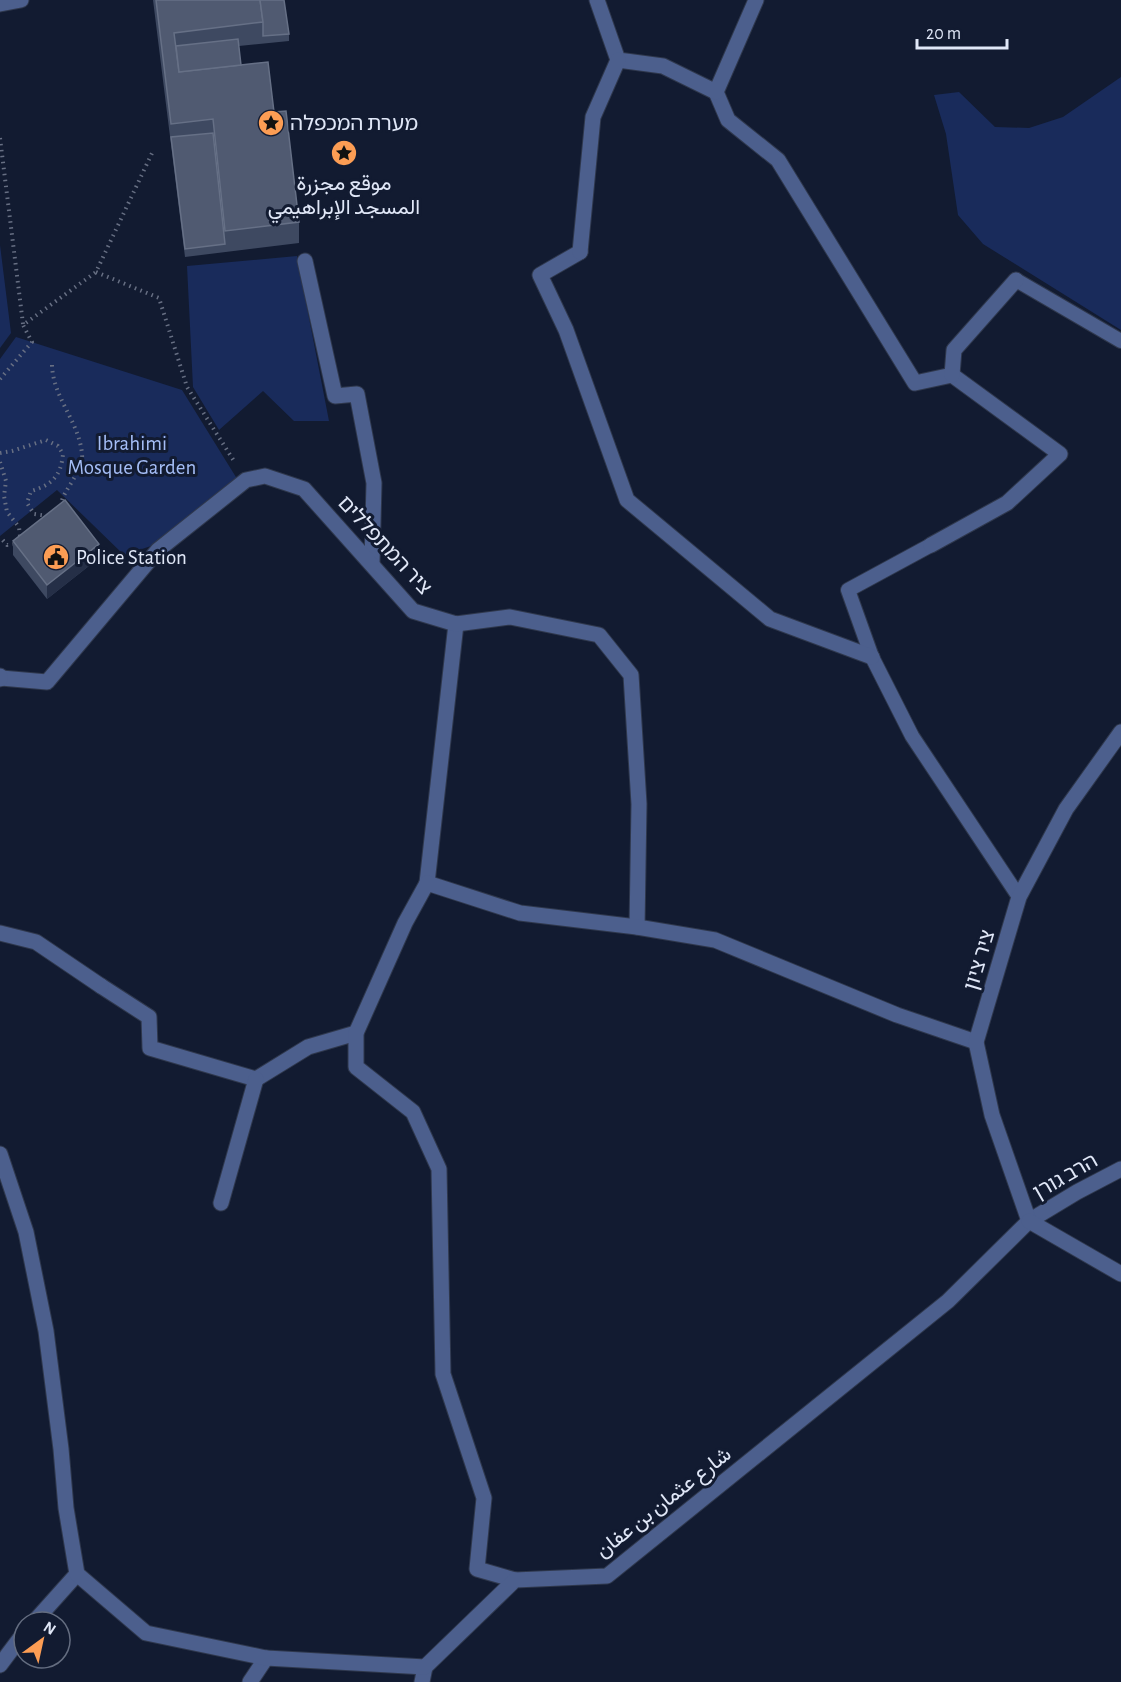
<svg xmlns="http://www.w3.org/2000/svg" width="1121" height="1682" viewBox="0 0 1121 1682" font-family="'Alegreya Sans',Vazirmatn,'Noto Sans Hebrew',sans-serif">
  <style>
    .green { fill: #192b5b }
    .lines { fill: none; stroke-linecap: round; stroke-linejoin: round }
    .service-casing { stroke: #2f384d; stroke-width: 16 }
    .pedestrian-casing { stroke: #2f384d; stroke-width: 17 }
    .minor-casing { stroke: #2f384d; stroke-width: 17 }
    .tertiary-casing { stroke: #2f384d; stroke-width: 17 }
    .path { stroke: #676f83; stroke-width: 4; stroke-dasharray: 1.5 4.5; stroke-linecap: butt }
    .service { stroke: #4c5f8d; stroke-width: 14 }
    .pedestrian { stroke: #4c5f8d; stroke-width: 15 }
    .minor { stroke: #4c5f8d; stroke-width: 15 }
    .tertiary { stroke: #4c5f8d; stroke-width: 15 }
    .wall { fill: #3e4961 }
    .shaded-wall { fill: #252f47 }
    .building { fill: #505a71; stroke: #667086; stroke-width: 1.5 }
    .labels { text-anchor: middle; stroke-width: 6; stroke-linejoin: round; paint-order: stroke }
    .poi-label { font-size: 21px; fill: #e0e7f7; stroke: #121b31; text-anchor: start }
    .park-label { font-size: 21px; fill: #a4bdf6; stroke: #121b31 }
    .street-label { font-size: 21px; fill: #e0e7f7; stroke: #121b31 }
  </style>
  <rect width="100%" height="100%" fill="#121b31"/>
  <g class="green">
    <path d="M1121 77V330L983 244 958 215 946 134 934 95 959 92 995 127 1029 128 1063 117Z"/>
    <path d="M0 245 11 333 0 348Z"/>
    <path d="M297 256 329 421H294L263 391 219 430 193 387 187 266Z"/>
    <path d="M16 337 182 390 239 482 151 546 124 555 57 490 0 536V359Z"/>
  </g>
  <g class="lines">
    <g class="service-casing">
      <g id="service">
        <path d="M1016 280 1121 341"/>
        <path d="M931 545 848 590 872 657 912 736 1019 897"/>
      </g>
    </g>
    <g class="pedestrian-casing">
      <g id="pedestrian">
        <path d="M716 92 728 120 778 160 915 383 952 375 1060 454 1007 503 931 545"/>
        <path d="M580 252 540 275 566 330 627 500 770 619 872 657"/>
        <path d="M305 261 335 396 357 394 374 483 372 563"/>
        <path d="M952 375 954 350 1016 280"/>
        <path d="M427 883 456 624"/>
        <path d="M101 986 149 1017 150 1048 256 1079 308 1047 356 1033"/>
        <path d="M221 1203 256 1079"/>
      </g>
    </g>
    <g class="minor-casing">
      <g id="minor">
        <path d="M597 0 618 60 663 66 716 92 756 0"/>
        <path d="M0 4 21 0"/>
        <path d="M580 252 593 117 618 60"/>
        <path d="M1 678 47 682 158 550 246 480 265 476 304 489 413 611 456 624 510 617 599 635 631 675 639 804 637 927"/>
        <path d="M0 933 36 942 101 986"/>
        <path d="M515 1580 477 1569 484 1498 443 1374 439 1169 413 1112 356 1067V1033L405 923 427 883 520 913 637 927 715 940 897 1015 976 1042"/>
        <path d="M34 1622 77 1574"/>
        <path d="M0 1665 24 1633"/>
        <path d="M250 1682 266 1658"/>
        <path d="M422 1682 425 1667"/>
      </g>
    </g>
    <g class="tertiary-casing">
      <g id="tertiary">
        <path d="M0 676V679"/>
        <path d="M0 1154 26 1232 46 1331 61 1449 66 1508 77 1574 146 1633 266 1658 425 1667 515 1580 607 1576 948 1301 1029 1221 1077 1192 1121 1169"/>
        <path d="M1029 1221 992 1115 976 1042 1019 897 1066 809 1121 732"/>
        <path d="M1029 1221 1121 1274"/>
      </g>
    </g>
    <g class="path">
      <path d="M0 138 23 324"/>
      <path d="M96 272 159 298 187 387 234 461"/>
      <path d="M52 365C53 398 79 421 82 454 84 471 62 491 61 505"/>
      <path d="M0 379 32 342 23 325 96 272 153 151"/>
      <path d="M0 453 12 451 46 440 58 446 63 454C61 476 52 485 31 491L27 503 34 514 48 516"/>
      <path d="M0 462 6 481 4 496 7 512 19 527 20 536 15 544 7 545 0 537"/>
    </g>
    <use href="#service" class="service"/>
    <use href="#pedestrian" class="pedestrian"/>
    <use href="#minor" class="minor"/>
    <use href="#tertiary" class="tertiary"/>
  </g>
  <g class="wall">
    <path d="M153 0H284L289 34V41L239 46 241 65 274 112 299 222V243L185 257Z"/>
    <path d="M13 541 99 558 47 599 13 555Z"/>
  </g>
  <path class="shaded-wall" d="M99 544V558L47 599V585Z"/>
  <g class="building">
    <path d="M156 0H260L263 22 174 33 179 72 268 62 274 112 286 111 299 222 225 231 213 119 171 124Z"/>
    <path d="M260 0H284L289 34 263 36V22Z"/>
    <path d="M238 39 241 65 179 72 176 46Z"/>
    <path d="M213 133 225 244 185 249 171 137Z"/>
    <path d="M65 500 99 544 47 585 13 541Z"/>
  </g>
  <defs>
    <g id="sight-disc" transform="scale(1.35)"><circle r="9.5" fill="#fc9d54" stroke="#121b31"/><path d="M0-6L1.8-2.2L6-1.7L2.9 1.2L3.7 5.4L0 3.3L-3.7 5.4L-2.9 1.2L-6-1.7L-1.8-2.2Z" fill="#111"/></g>
    <g id="civic-disc" transform="scale(1.35)"><circle r="9.5" fill="#fc9d54" stroke="#121b31"/><path d="M-.6-6.5H3V-4.5H.6V-3L4-1V1h2V6H-6V1h2V-1L-.6-3ZM-1.2 2.5V6h2.4V2.5Z" fill="#111"/></g>
  </defs>
  <g fill-rule="evenodd">
    <use href="#sight-disc" x="271" y="123"/>
    <use href="#sight-disc" x="344" y="153"/>
    <use href="#civic-disc" x="56" y="557"/>
  </g>
  <g class="labels">
    <g class="poi-label">
      <text x="290" y="130">מערת המכפלה</text>
      <text x="344" y="190" text-anchor="middle">موقع مجزرة<tspan x="344" dy="24">المسجد الإبراهيمي</tspan></text>
      <text x="76" y="564">Police Station</text>
    </g>
    <g class="park-label">
      <text x="132" y="450">Ibrahimi<tspan x="132" dy="24">Mosque Garden</tspan></text>
    </g>
    <g class="street-label">
      <text transform="translate(385 545) rotate(47)" y="7">ציר המתפללים</text>
      <text transform="translate(979 960) rotate(-73)" y="7">ציר ציון</text>
      <text transform="translate(1065 1176) rotate(-30)" y="7">הרב גורן</text>
      <text transform="translate(663 1502) rotate(-38)" y="7">شارع عثمان بن عفان</text>
    </g>
  </g>
  <g transform="translate(42 1640) rotate(33)"><circle r="28" fill="#121b31" stroke="#646d80" stroke-width="1.5"/>
  <path d="M0-4.5L10 22L0 15L-10 22Z" fill="#fc9d54"/>
  <text y="-9" font-size="16" font-weight="bold" text-anchor="middle" fill="#e0e7f7">N</text>
  </g>
  <path d="M917 39v9h90v-9" fill="none" stroke="#e0e7f7" stroke-width="3"/>
  <text x="926" y="39" font-size="18" fill="#e0e7f7" stroke="#121b31" stroke-width="4.5" paint-order="stroke">20 m</text>
</svg>
